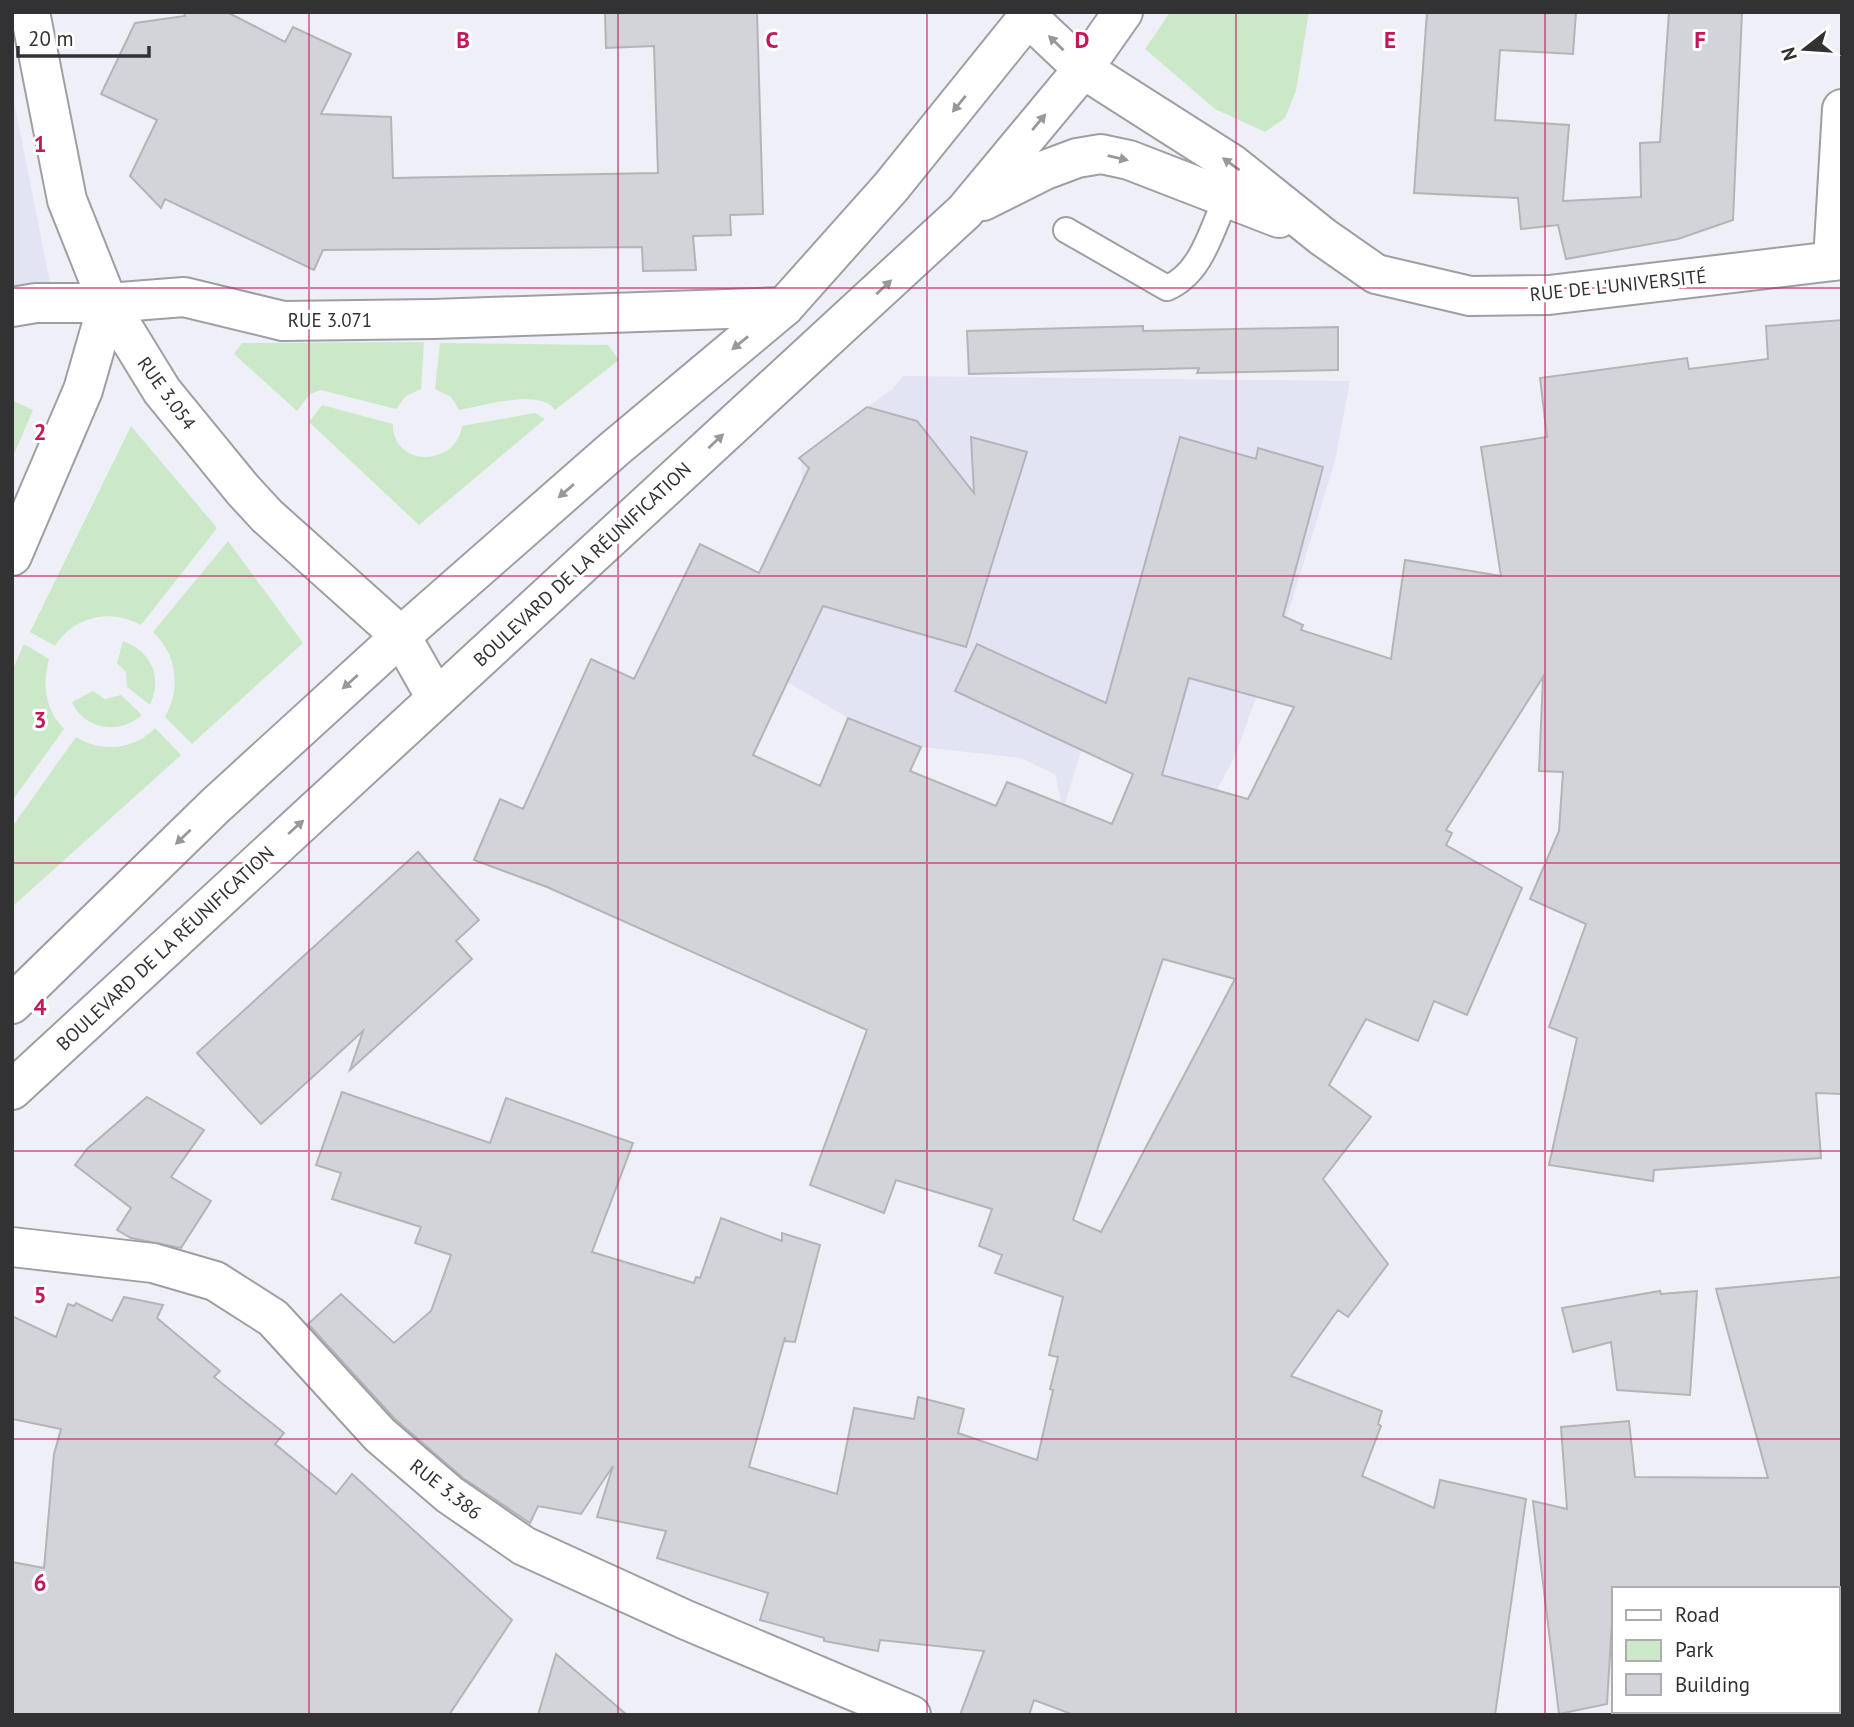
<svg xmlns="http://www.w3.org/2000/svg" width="1854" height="1727" viewBox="0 0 1854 1727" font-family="'PT Sans',sans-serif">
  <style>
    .built { fill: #e3e4f3 }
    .green { fill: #cbe9c9 }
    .building { fill: #d3d3da; stroke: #b3b4ba; stroke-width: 2; fill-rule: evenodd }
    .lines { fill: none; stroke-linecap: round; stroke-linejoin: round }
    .lane-casing { stroke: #9e9ea5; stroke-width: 28 }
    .street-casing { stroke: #9e9ea5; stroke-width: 42 }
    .secondary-casing { stroke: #9e9ea5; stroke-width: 42 }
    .lane { stroke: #fff; stroke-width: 24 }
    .street { stroke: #fff; stroke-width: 38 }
    .secondary { stroke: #fff; stroke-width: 38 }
    .oneway { fill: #98989a }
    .grid { fill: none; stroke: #c2185b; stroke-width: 2; stroke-opacity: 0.55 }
    .labels { text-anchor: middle; stroke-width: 6; stroke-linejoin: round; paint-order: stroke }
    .street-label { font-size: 19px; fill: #323235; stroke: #fff }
    .grid-label { font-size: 23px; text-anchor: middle; font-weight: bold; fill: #c2185b; stroke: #fff; stroke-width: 6; stroke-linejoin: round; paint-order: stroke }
  </style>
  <rect width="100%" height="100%" fill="#eff0f7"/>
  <g class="built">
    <path d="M12 91 50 283 12 291Z"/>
    <path d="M903 376 1350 381 1335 461 1262 698H1256L1234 758 1217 790 1162 775 1174 733 1094 709 1063 810 1055 774 1020 758 921 747 848 718 787 682 802 482 801 460 804 454 892 389Z"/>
  </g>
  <g class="green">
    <path d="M1170 12H1309L1296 91 1285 118 1265 132 1215 109 1145 49Z"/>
    <path d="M424 342 421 389 406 396 396 409 321 390 310 394 297 411 234 354 242 343Z"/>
    <path d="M440 343 608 345 619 360 555 410C541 388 483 406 459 410L451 397 435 389Z"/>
    <path d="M12 400 33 410 12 459Z"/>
    <path d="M322 405 393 424C392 467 456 468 462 426L535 413 545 419 419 525 309 422Z"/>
    <path d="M131 426 217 528 141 625C111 608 74 616 55 646L30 632Z"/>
    <path d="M228 541 303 643 192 744 165 717C181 689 177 654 153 632Z"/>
    <path d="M123 641C151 651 163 677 150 705L127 687 126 672 117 663Z"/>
    <path d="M24 644 49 659C42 685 45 709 64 729L12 801V671Z"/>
    <path d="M93 691 105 699 121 695 142 715C120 735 84 730 72 702Z"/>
    <path d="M155 728 181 755 12 907V827L76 737C102 753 134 750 155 728Z"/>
  </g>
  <g class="building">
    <path d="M184 12H227L285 42 293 27 351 54 321 114 391 117 393 178 658 173 654 46 606 48 605 12H757L763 214 730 215 731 235 693 236 696 270 643 271 642 247 323 250 314 270 165 199 161 208 130 176 157 120 101 94 135 23 185 16Z"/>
    <path d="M1427 12H1576L1573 54 1500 50 1495 120 1569 125 1563 201 1641 197 1640 143 1660 142 1669 12H1742L1733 220 1678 239 1566 259 1558 225 1521 229 1518 198 1414 193Z"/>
    <path d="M1842 320V1094L1816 1093 1821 1158 1654 1170 1653 1181 1549 1165 1577 1038 1549 1027 1586 924 1530 899 1559 831 1563 772 1539 771 1543 677 1446 830 1452 833 1446 845 1522 888 1467 1015 1434 1001 1418 1041 1366 1019 1329 1085 1371 1117 1323 1179 1388 1264 1348 1317 1338 1310 1291 1376 1382 1411 1378 1424 1381 1426 1362 1476 1434 1508 1440 1480 1526 1499 1495 1715H1074L1034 1700 1029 1715H960L984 1651 880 1640 878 1651 824 1641V1638L760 1620 768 1593 657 1558 666 1531 597 1517 613 1466 581 1514 538 1506 530 1523 463 1478 395 1419 308 1324 341 1294 394 1343 431 1311 451 1255 415 1243 421 1227 332 1199 341 1173 316 1165 342 1092 490 1143 506 1098 633 1143 592 1252 694 1283 696 1277 700 1278 721 1218 782 1241V1233L820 1245 795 1342 785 1341V1337L749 1467 837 1494 854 1408 914 1419 918 1397 964 1409 958 1433 1037 1460 1053 1390 1050 1389 1058 1357 1049 1355 1063 1297 995 1273 1002 1255 979 1246 992 1209 896 1180 884 1213 810 1185 867 1030 547 887 474 860 500 799 523 809 591 659 634 679 700 544 759 573 809 468 799 458 867 407 917 421 974 493 971 437 1027 452 966 647 823 606 753 755 820 786 848 718 921 747 910 771 996 806 1007 782 1112 824 1133 774 955 691 977 644 1106 703 1180 437 1256 459 1258 448 1323 467 1283 616 1303 625 1301 630 1391 659 1405 560 1501 576 1481 447 1547 437 1540 378 1687 358 1689 369 1768 359 1766 326ZM1189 678 1294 707 1248 799 1162 775ZM1163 959 1235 979 1101 1232 1073 1220Z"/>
    <path d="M1143 326V331L1338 327V370L1197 373 1199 368 969 374 967 331Z"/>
    <path d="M418 852 479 920 456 941 472 959 350 1070 363 1031 261 1124 197 1053Z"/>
    <path d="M147 1097 204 1130 171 1177 211 1201 181 1248 131 1238 117 1230 131 1208 75 1165 87 1149Z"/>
    <path d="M1842 1277V1589H1614L1607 1704 1559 1714 1533 1501 1567 1509 1561 1427 1629 1421 1635 1477 1768 1478 1716 1289Z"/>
    <path d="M1660 1291 1661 1294 1697 1291 1690 1395 1617 1390 1611 1342 1573 1352 1562 1308Z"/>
    <path d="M124 1297 163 1305 157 1318 220 1371 214 1377 284 1433 275 1444 336 1494 352 1474 512 1620 449 1715H12V1562L44 1568 54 1454 61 1429 12 1419V1316L56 1337 68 1304 74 1306 76 1303 112 1321Z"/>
    <path d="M556 1654 627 1715H538Z"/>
  </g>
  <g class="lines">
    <g class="lane-casing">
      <path id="lane" d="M1066 230 1167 288C1202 274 1212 228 1227 196"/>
    </g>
    <g class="street-casing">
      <g id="street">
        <path d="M1833 261 1842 109"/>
        <path d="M12 307 36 303H108L184 297 283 321 433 319 784 307"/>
        <path d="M12 556 83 390 108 303"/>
        <path d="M12 1247 153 1263 215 1281 273 1318 380 1435 450 1495 524 1546 686 1620 911 1715"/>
      </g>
    </g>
    <g class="secondary-casing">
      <g id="secondary">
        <path d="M30 12 67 200 108 303 162 391 243 490 267 516 401 636 436 698"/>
        <path d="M1028 17 1083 69 1232 164 1323 237 1376 274 1470 296 1549 295 1842 260"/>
        <path d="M983 201 1045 170 1077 158 1101 154 1129 160 1279 218"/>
        <path d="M12 1004 215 806 401 636 613 450 784 307 891 187 1032 12"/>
        <path d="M12 1090 965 211 1083 69 1123 12"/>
      </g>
    </g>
    <use href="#lane" class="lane"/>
    <use href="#street" class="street"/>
    <use href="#secondary" class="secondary"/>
  </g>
  <defs><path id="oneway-solid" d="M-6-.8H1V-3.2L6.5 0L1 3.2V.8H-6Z" transform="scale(1.75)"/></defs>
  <g class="oneway">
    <use href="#oneway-solid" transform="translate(1056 43) rotate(-136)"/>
    <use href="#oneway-solid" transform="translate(959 104) rotate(129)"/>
    <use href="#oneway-solid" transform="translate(1039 122) rotate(-50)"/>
    <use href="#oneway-solid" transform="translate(1118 158) rotate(13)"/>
    <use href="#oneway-solid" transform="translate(1231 164) rotate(-144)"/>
    <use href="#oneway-solid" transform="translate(884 287) rotate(-43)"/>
    <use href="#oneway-solid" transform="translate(740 343) rotate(141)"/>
    <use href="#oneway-solid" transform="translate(716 441) rotate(-43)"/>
    <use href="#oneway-solid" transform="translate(566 491) rotate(139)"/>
    <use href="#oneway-solid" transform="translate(350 682) rotate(138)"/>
    <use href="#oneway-solid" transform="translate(296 827) rotate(-42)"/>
    <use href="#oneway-solid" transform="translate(183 837) rotate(136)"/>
  </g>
  <path class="grid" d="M309 12V1715M618 12V1715M927 12V1715M1236 12V1715M1545 12V1715M12 288H1842M12 576H1842M12 863H1842M12 1151H1842M12 1439H1842"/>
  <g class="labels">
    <g class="street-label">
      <text transform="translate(1618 285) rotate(-6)" y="7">RUE DE L'UNIVERSITÉ</text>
      <text x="330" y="327">RUE 3.071</text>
      <text transform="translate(167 393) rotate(54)" y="7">RUE 3.054</text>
      <text transform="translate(582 564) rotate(-43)" y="7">BOULEVARD DE LA RÉUNIFICATION</text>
      <text transform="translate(165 948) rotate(-43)" y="7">BOULEVARD DE LA RÉUNIFICATION</text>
      <text transform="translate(446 1489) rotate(38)" y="7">RUE 3.386</text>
    </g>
  </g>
  <g class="grid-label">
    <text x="463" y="48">B</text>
    <text x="772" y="48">C</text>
    <text x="1082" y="48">D</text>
    <text x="1390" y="48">E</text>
    <text x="1700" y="48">F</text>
    <text x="40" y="152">1</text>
    <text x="40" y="440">2</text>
    <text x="40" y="728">3</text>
    <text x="40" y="1015">4</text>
    <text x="40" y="1303">5</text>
    <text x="40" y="1591">6</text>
  </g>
  <rect width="1854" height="1727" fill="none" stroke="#323235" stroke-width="28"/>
  <rect x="1612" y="1587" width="228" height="126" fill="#ffffff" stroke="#adadae" stroke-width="2"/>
  <rect x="1626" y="1610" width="35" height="10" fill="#ffffff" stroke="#adadae" stroke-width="2"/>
  <text x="1675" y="1622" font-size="21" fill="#323235">Road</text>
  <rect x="1626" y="1640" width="35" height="21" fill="#cbe9c9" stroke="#adadae" stroke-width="2"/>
  <text x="1675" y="1657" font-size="21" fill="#323235">Park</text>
  <rect x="1626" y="1674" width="35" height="21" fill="#d3d3da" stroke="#adadae" stroke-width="2"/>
  <text x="1675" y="1692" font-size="21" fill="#323235">Building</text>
  <g transform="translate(1805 49) rotate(253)" stroke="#ffffff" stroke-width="5" paint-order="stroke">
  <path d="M0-5L12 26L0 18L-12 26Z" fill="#323235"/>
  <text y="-10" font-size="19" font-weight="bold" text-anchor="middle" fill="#323235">N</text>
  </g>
  <path d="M18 46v10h131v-10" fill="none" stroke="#323235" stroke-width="3.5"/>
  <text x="28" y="46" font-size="21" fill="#323235" stroke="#ffffff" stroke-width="5" paint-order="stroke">20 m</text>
</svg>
